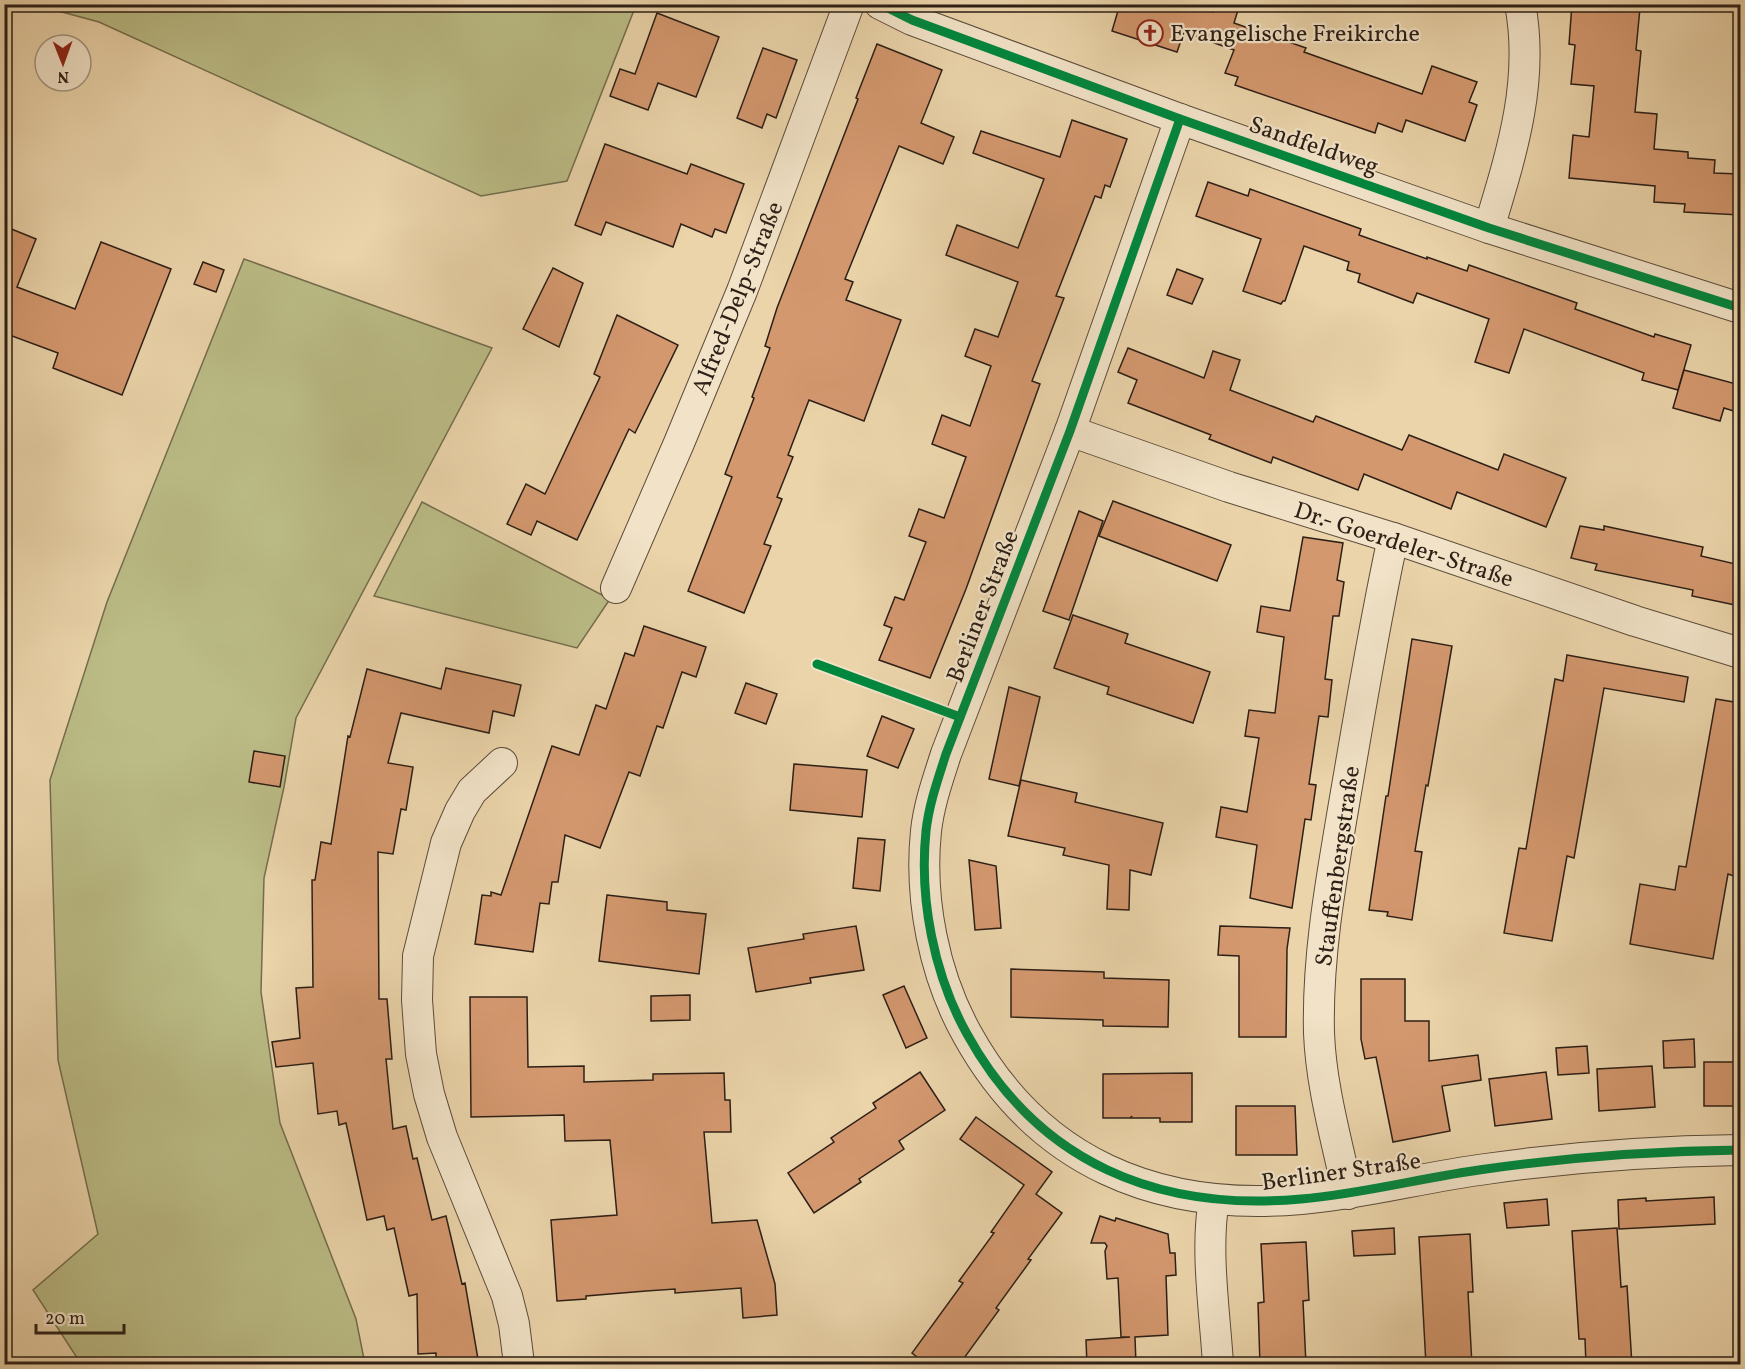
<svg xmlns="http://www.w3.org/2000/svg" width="1745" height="1369" viewBox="0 0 1745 1369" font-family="Vollkorn,serif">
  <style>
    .green { fill: #bbbc86; stroke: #746e4e; stroke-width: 1.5 }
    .building { fill: #d4986f; stroke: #2c1f16; stroke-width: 1.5 }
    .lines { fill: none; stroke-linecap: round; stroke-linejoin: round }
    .street-casing { stroke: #5c4c3b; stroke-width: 32 }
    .street { stroke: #f2e3c8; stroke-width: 30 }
    .cycleway-casing { stroke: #f2e3c8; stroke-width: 13 }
    .cycleway { stroke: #00873e; stroke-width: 9 }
    .labels { text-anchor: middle; stroke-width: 4.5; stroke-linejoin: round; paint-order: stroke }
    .poi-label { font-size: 24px; fill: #2c1f16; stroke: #f2e3c8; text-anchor: start }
    .street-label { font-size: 24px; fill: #2c1f16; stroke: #f2e3c8 }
  </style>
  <rect width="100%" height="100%" fill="#ebd4aa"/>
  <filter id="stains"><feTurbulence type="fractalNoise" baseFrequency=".00333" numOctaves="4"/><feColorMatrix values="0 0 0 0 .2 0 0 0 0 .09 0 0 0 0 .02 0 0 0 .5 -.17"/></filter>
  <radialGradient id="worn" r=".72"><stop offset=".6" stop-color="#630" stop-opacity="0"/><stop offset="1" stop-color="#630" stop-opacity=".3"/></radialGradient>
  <g class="green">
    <path d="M36 5 636 4V5L567 181 481 196 99 22Z"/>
    <path d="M244 259 492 348 296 718 284 787 264 878 261 992 280 1123 356 1319 365 1364H81L33 1290 98 1234 58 1060 50 780 107 602Z"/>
    <path d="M422 502 610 599 577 648 374 596Z"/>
  </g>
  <g class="building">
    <path d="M1120 4H1189L1213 12 1215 4H1223L1238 10 1234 23 1306 48 1304 52 1422 94 1432 66 1477 82 1469 102 1477 105 1465 141 1406 120 1402 132 1378 123 1375 133 1235 85 1238 77 1225 73 1234 50 1184 32 1177 52 1112 31Z"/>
    <path d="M1572 4H1636V8H1640L1636 50 1641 51 1635 112 1657 114 1654 149 1688 152V158L1715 160 1714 173 1739 174 1740 215 1684 212 1685 204 1654 202 1655 186 1569 178 1573 135 1589 137 1594 86 1571 84 1575 45 1569 44Z"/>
    <path d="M657 13 719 37 696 97 658 83 648 110 610 96 620 69 635 74Z"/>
    <path d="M877 44 942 70 921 123 954 137 943 164 899 146 845 279 853 282 846 300 901 320 864 421 809 400 788 455 793 457 777 497 782 499 764 544 771 546 744 613 688 591 732 477 725 474 754 398 752 397 770 348 765 346 777 308 858 99 856 98Z"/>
    <path d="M763 48 797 60 776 118 767 114 762 128 737 118Z"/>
    <path d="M1072 120 1127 139 1110 187 1105 185 1101 198 1095 196 1056 296 1064 298 1032 381 1040 384 966 589 930 678 879 660 892 628 884 625 895 597 904 600 926 542 909 536 919 509 944 518 966 457 932 444 942 415 970 426 991 366 965 356 975 329 998 337 1018 282 946 255 957 225 1018 248 1044 179 973 153 981 131 1060 157Z"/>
    <path d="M605 144 687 174 691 164 744 184 726 233 715 229 712 237 681 224 673 247 606 222 601 235 575 225Z"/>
    <path d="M1208 182 1248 196 1250 189 1361 229 1359 235 1427 259V257L1467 271 1469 265 1577 303 1575 309 1654 337 1655 334 1691 345 1678 390 1642 380 1644 373 1524 329 1509 373 1475 362 1489 319 1417 293 1413 303 1358 282 1360 274 1347 270 1349 262 1304 246 1285 301H1283L1281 304 1243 291 1261 239 1196 216Z"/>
    <path d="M4 226 36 239 17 287 75 309 101 242 171 269 122 395 53 368 58 353 4 333Z"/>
    <path d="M203 262 224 270 216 292 194 284Z"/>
    <path d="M553 268 583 283 559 347 523 329Z"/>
    <path d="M1177 269 1203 279 1192 304 1167 295Z"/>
    <path d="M617 315 678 345 635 433 629 429 577 540 537 521 531 535 507 524 526 484 545 494 600 377 594 374Z"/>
    <path d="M1128 348 1204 378 1213 351 1240 360 1230 390 1313 422 1316 416 1402 450 1409 435 1498 470 1504 454 1566 478 1546 527 1457 492 1451 509 1364 474 1358 490 1273 457 1271 463 1209 439 1211 435 1128 403 1137 380 1118 372Z"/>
    <path d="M1684 370 1740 385V413L1724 408 1720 421 1673 408Z"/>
    <path d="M1113 501 1231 545 1217 581 1099 536Z"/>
    <path d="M1079 511 1103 521 1069 620 1043 611Z"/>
    <path d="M1580 526 1604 530V526L1703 547 1701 556 1740 565V606L1692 596 1693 590 1595 570 1597 564 1571 558Z"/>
    <path d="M1303 537 1343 543 1337 580 1344 582 1339 616H1333L1325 679 1332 680 1328 717 1319 716 1309 784 1316 785 1311 820 1305 819 1292 908 1250 898 1257 845 1216 837 1221 807 1247 812 1259 738 1245 736 1249 710 1275 713 1284 637 1257 632 1261 606 1290 611Z"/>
    <path d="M1073 615 1128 634 1125 643 1210 672 1193 723 1107 694 1109 687 1054 668Z"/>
    <path d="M644 626 706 647 696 677 682 672 663 728 657 726 640 776 629 772 600 848 565 835 558 882H552L549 904 540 903 533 952 475 944 482 895 491 896V892L501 895 552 746 579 755 596 705 606 709 625 653 634 656Z"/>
    <path d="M1412 639 1452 646 1428 786 1426 785 1415 851 1422 852 1412 920 1387 916 1388 912 1369 910 1386 796H1388Z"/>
    <path d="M1567 655 1688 677 1684 702 1604 688 1574 858 1567 856 1552 941 1504 933 1519 848 1526 849 1555 679 1563 681Z"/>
    <path d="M446 668 521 685 514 716 493 711 489 733 401 713 388 763 413 767 406 810 401 809 393 854 378 852 379 999H387L392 1059H386L393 1129 406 1126 413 1159 417 1158 432 1220 446 1216 462 1284 465 1283 479 1365H436V1353L418 1354 417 1294 409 1296 394 1228 387 1230 384 1216 367 1220 346 1123 339 1125 337 1111 318 1114 313 1063 276 1067 272 1042 300 1038 296 988 313 987 312 880H315L321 842 331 844 348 736 350 737 367 669 441 689Z"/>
    <path d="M746 683 777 694 766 724 735 713Z"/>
    <path d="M1009 687 1040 697 1019 786 989 779Z"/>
    <path d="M1716 699 1740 703V840L1734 876 1728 874 1713 959 1630 944 1640 884 1675 890 1679 866 1686 867Z"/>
    <path d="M882 716 914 729 898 768 867 756Z"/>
    <path d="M254 751 285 756 280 787 249 782Z"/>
    <path d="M794 764 867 770 862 817 790 810Z"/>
    <path d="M1021 780 1077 793 1075 802 1163 823 1151 875 1130 870 1129 910 1107 909 1109 865 1063 855 1065 848 1008 836Z"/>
    <path d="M858 838 885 840 880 891 853 888Z"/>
    <path d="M969 860 996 866 1001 928 975 930Z"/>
    <path d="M607 895 667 902V910L706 914 699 974 599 961Z"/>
    <path d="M856 926 864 970 810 978 811 983 756 992 748 948 804 939 803 934Z"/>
    <path d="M1220 926 1290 928 1287 949 1286 1037H1239V956L1218 955Z"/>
    <path d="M1011 969 1104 972V978L1169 980 1168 1027 1103 1026V1020L1011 1017Z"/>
    <path d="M1361 979H1405V1021H1429V1061L1478 1055 1481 1080 1442 1086 1450 1131 1393 1142 1376 1057 1365 1059 1361 1039Z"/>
    <path d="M904 986 927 1038 906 1048 883 995Z"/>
    <path d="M690 995V1020L651 1021V996Z"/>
    <path d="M470 997H527L528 1067 584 1066V1082L653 1080V1074L724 1073 725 1100H730L731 1132H704L712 1223 757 1220 775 1284 777 1315 743 1318 741 1288 675 1293V1289L646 1291 586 1296V1299L557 1301 551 1220 617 1215 610 1140 565 1141 564 1115 471 1117Z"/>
    <path d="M1694 1039 1695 1067 1664 1068 1663 1041Z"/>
    <path d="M1587 1046 1589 1073 1558 1075 1556 1048Z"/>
    <rect x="1704" y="1062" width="36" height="44"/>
    <path d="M1652 1066 1655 1107 1599 1111 1597 1069Z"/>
    <path d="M920 1072 945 1110 899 1141 904 1149 859 1179 861 1182 814 1213 788 1173 834 1142 831 1138 876 1108 873 1103Z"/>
    <path d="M1546 1072 1552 1119 1495 1126 1489 1079Z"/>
    <path d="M1192 1073V1122H1160V1118H1131L1132 1116 1130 1118H1103V1074Z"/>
    <path d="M1236 1106H1295L1297 1155H1236Z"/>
    <path d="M976 1117 1052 1172 1036 1194 1062 1213 1028 1259 1031 1260 996 1308 999 1310 959 1365H927L912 1353 963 1283 959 1281 994 1233 991 1232 1024 1185 960 1139Z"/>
    <path d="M1714 1197 1715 1224 1619 1229 1618 1200 1646 1198V1201Z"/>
    <path d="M1547 1199 1549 1225 1507 1228 1504 1203Z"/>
    <path d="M1100 1216 1115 1221 1116 1218 1168 1234 1170 1253H1175L1176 1275 1166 1276 1168 1335 1135 1337 1136 1365H1087L1086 1340 1130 1337H1121L1118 1278 1107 1279 1105 1251 1107 1246 1105 1243H1091Z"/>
    <path d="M1394 1228 1395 1254 1354 1256 1352 1231Z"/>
    <path d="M1617 1228 1621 1287 1627 1286 1632 1365H1586L1585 1339H1579L1572 1231Z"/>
    <path d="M1470 1234 1473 1292H1468L1472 1365H1426L1419 1237Z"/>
    <path d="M1306 1242 1309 1300 1303 1301 1306 1365H1260L1258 1303 1264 1302 1261 1244Z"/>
  </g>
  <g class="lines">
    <g class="street-casing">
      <g id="street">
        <path d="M880 4 912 20 1180 119 1489 228 1740 308"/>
        <path d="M1180 119 1070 431 946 754C938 779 929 804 926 831 919 899 934 975 967 1034 1038 1163 1158 1212 1301 1199 1363 1194 1424 1177 1486 1169 1570 1157 1656 1151 1740 1150"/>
        <path d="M1489 228C1511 155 1535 81 1520 4"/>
        <path d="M1070 431 1229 487 1393 538 1635 621 1740 653"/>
        <path d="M616 588 679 443 742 291 849 4"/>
        <path d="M502 763 472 791 460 811 446 843 418 956 417 1000 421 1054 429 1094 442 1137 507 1296 514 1324 519 1364"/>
        <path d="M1348 1194C1337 1141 1321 1087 1319 1033 1317 954 1332 875 1345 798 1360 711 1374 625 1393 538"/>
        <path d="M1214 1200C1205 1249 1215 1314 1218 1364"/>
      </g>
    </g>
    <use href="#street" class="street"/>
    <g class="cycleway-casing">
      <g id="cycleway">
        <path d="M880 4 912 20 1180 119 1489 228 1740 308"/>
        <path d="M1180 119 1070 431 946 754C938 779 929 804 926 831 919 899 934 975 967 1034 1038 1163 1158 1212 1301 1199 1363 1194 1424 1177 1486 1169 1570 1157 1656 1151 1740 1150"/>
        <path d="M817 664 960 717"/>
      </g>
    </g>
    <use href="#cycleway" class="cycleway"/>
  </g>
  <defs>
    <g id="church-ring" transform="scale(1.35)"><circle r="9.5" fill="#f2e3c8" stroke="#8f2418" stroke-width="1.5"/><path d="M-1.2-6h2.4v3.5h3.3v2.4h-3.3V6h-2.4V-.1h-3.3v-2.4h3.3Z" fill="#8f2418"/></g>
  </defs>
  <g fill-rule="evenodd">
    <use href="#church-ring" x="1150" y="33"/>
  </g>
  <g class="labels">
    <g class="poi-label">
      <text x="1170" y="41">Evangelische Freikirche</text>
    </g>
    <g class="street-label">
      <text transform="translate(1314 145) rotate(19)" y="8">Sandfeldweg</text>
      <text transform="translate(737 298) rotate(-68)" y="8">Alfred-Delp-Straße</text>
      <text transform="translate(1404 544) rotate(18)" y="8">Dr.- Goerdeler-Straße</text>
      <text transform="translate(982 606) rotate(-69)" y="8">Berliner Straße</text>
      <text transform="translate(1337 866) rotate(-82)" y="8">Stauffenbergstraße</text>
      <text transform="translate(1341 1171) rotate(-8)" y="8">Berliner Straße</text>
    </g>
  </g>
  <rect width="1745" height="1369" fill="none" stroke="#ebd4aa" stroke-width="24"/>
  <rect x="6" y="6" width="1733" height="1357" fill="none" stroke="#2c1f16" stroke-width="3"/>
  <rect x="12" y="12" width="1721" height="1345" fill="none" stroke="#2c1f16" stroke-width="1.5"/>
  <g transform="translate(63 63) rotate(179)"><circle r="28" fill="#f2e3c8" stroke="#a39581" stroke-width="1.5"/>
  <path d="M0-4.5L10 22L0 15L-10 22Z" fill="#8f2418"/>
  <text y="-9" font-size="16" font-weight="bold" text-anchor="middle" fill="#2c1f16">N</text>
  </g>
  <path d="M36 1324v9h88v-9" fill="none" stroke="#2c1f16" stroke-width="3"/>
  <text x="45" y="1324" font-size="18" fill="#2c1f16" stroke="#f2e3c8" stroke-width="4.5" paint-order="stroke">20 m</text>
  <rect width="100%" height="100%" filter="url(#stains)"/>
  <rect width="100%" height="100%" fill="url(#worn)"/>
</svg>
